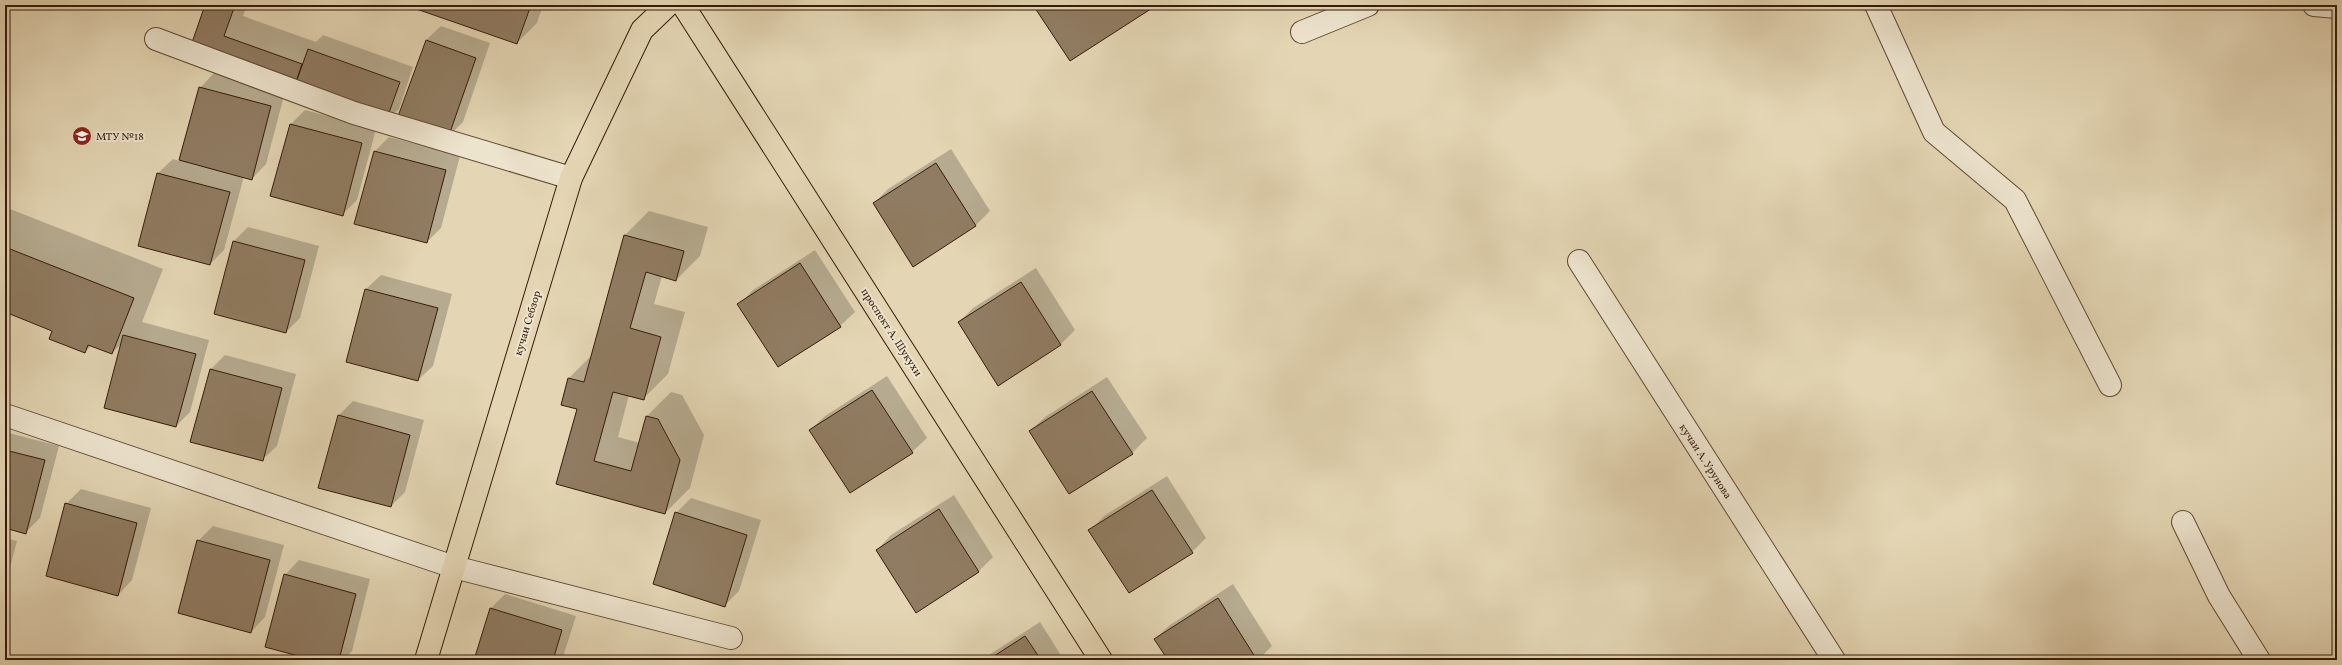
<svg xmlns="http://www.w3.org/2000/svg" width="2342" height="665" viewBox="0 0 2342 665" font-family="Vollkorn,serif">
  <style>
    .shadow { fill: #0003 }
    .building { fill: #907c62; stroke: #351b09 }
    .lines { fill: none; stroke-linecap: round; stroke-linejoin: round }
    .minor-casing { stroke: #614a34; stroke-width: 24 }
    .major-casing { stroke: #351b09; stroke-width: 24 }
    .minor { stroke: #ede4ce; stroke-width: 22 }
    .major { stroke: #e4d6b4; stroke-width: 22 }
    .labels { text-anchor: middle; stroke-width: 4; stroke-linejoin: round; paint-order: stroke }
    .poi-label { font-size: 11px; fill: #351b09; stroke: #ede4ce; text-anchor: start }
    .street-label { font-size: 11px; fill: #351b09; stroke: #ede4ce }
  </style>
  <rect width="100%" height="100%" fill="#e4d6b4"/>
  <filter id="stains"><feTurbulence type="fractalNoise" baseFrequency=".005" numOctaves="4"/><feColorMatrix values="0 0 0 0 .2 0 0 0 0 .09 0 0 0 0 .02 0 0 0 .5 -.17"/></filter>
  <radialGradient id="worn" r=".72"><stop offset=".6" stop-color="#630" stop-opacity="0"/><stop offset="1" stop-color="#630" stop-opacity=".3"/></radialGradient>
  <g class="shadow">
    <path d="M206 5H247L243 16 316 42 323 35 413 67 399 109 384 123 189 53Z"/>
    <path d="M409 5H543L537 23 517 43Z"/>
    <path d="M441 26 490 43 463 122 448 137 426 40Z"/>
    <path d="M214 73 285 92 266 164 252 179 244 176 224 250 210 264 158 173 173 159 180 161 200 88Z"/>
    <path d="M305 110 376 129 357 200 342 215 271 196 291 124Z"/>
    <path d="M389 137 460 156 441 228 427 242 375 151Z"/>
    <path d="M951 149 990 211 976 225 913 265 874 203 888 189Z"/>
    <path d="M5 207 163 269 142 322 209 340 190 412 176 426 122 343 112 353 92 345 85 352 54 330 5 311Z"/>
    <path d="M649 211 708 227 700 256 676 280 662 276 654 304 685 312 668 374 643 399 629 395 618 437 640 443 647 416 671 392 682 395 704 435 690 488 665 513 557 483 578 408 562 404 569 378 592 355 625 235Z"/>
    <path d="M248 227 319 246 300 318 286 332 215 313 234 241Z"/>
    <path d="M815 250 855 312 840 326 739 304 753 290Z"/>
    <path d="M1036 268 1075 330 1061 344 998 384 959 322 973 308Z"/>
    <path d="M381 275 452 294 433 366 418 380 347 361 366 289Z"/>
    <path d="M225 355 296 374 277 446 262 460 211 369Z"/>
    <path d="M887 376 927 438 912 452 810 430 825 416Z"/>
    <path d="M1107 377 1147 438 1132 453 1070 493 1030 431 1045 417Z"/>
    <path d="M353 401 424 420 405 492 391 506 339 415Z"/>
    <path d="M5 432 59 446 40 518 25 533 5 527Z"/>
    <path d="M1167 476 1206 538 1192 552 1090 531 1104 516Z"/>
    <path d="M81 489 151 508 132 580 118 595 66 504Z"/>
    <path d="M954 495 993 557 979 571 877 550 891 535Z"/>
    <path d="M691 498 761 520 739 591 725 605 676 513Z"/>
    <path d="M213 526 284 545 265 617 251 632 198 541Z"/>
    <path d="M5 538 17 541 5 586Z"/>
    <path d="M299 560 370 579 352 651 343 660H316L285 575Z"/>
    <path d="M1233 584 1272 646 1258 660H1169L1155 639 1170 625Z"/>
    <path d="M505 594 576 616 562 660H475L491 608Z"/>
    <path d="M1040 622 1064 660H981Z"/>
    <path d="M674 655 690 660H669Z"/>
  </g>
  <g class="building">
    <path d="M205 5H235L224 36 302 64 293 91 188 54Z"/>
    <path d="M405 5H531L517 44Z"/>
    <path d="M1033 5H1157L1070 61Z"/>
    <path d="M426 40 476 58 448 138 397 119Z"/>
    <path d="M308 49 400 82 385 124 293 91Z"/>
    <path d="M199 87 271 106 252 180 179 160Z"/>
    <path d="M290 124 362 143 343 216 270 196Z"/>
    <path d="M374 151 446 170 427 243 354 224Z"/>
    <path d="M936 163 976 226 913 267 873 203Z"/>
    <path d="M157 173 230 192 210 265 138 246Z"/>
    <path d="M624 235 684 251 676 281 646 272 630 328 661 337 644 400 613 392 594 461 631 471 646 416 658 419 680 460 665 514 556 484 577 409 561 405 568 378 584 382Z"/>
    <path d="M233 241 305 260 286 333 214 314Z"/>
    <path d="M5 247 134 298 112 354 88 345 85 353 49 339 52 331 5 312Z"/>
    <path d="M800 263 841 327 778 367 737 304Z"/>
    <path d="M1021 282 1061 345 998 386 958 322Z"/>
    <path d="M365 289 438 308 418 381 346 362Z"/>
    <path d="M123 335 196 354 176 427 104 408Z"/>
    <path d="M210 369 282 388 263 461 190 442Z"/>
    <path d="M872 390 913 453 850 493 809 430Z"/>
    <path d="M1092 391 1133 454 1069 494 1029 431Z"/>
    <path d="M338 415 410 435 391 507 318 488Z"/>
    <path d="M5 450 45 460 26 534 5 528Z"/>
    <path d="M1152 490 1193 553 1129 593 1088 530Z"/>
    <path d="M65 503 137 523 118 596 46 576Z"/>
    <path d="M939 509 979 572 916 613 876 550Z"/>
    <path d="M675 512 747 535 725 607 653 584Z"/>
    <path d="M197 540 270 560 251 633 178 613Z"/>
    <path d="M284 574 356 594 339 660H313L265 647Z"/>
    <path d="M1218 598 1257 660H1168L1154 639Z"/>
    <path d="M490 608 562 630 553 660H474Z"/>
    <path d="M1025 636 1041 660H988Z"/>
  </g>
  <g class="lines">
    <g class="minor-casing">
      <g id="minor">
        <path d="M1876 5 1934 132 2015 200 2110 385"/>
        <path d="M2314 5 2337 7"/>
        <path d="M1302 32 1368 5"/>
        <path d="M156 39 354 113 571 178"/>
        <path d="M1579 261 1834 660"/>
        <path d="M5 415 454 567 731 638"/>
        <path d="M2183 522 2219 596 2259 660"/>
      </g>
    </g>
    <g class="major-casing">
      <g id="major">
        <path d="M683 5 1101 660"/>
        <path d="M426 660 571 178 642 30 668 5"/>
      </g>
    </g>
    <use href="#minor" class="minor"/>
    <use href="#major" class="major"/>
  </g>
  <defs>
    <g id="school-disc" transform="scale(1)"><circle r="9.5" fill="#8f2418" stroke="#ede4ce"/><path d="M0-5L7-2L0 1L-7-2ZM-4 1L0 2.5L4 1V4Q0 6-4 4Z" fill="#fff"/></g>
  </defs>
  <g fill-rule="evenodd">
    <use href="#school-disc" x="82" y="136"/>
  </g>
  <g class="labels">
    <g class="poi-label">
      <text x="96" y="140">МТУ №18</text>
    </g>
    <g class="street-label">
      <text transform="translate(527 323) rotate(-73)" y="4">кучаи Себзор</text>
      <text transform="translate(892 332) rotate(57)" y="4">проспект А. Шукухи</text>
      <text transform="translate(1706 461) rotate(57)" y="4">кучаи А. Урунова</text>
    </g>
  </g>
  <rect width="2342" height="665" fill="none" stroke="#e4d6b4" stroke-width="20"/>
  <rect x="6" y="6" width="2330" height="653" fill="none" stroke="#351b09" stroke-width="2"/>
  <rect x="10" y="10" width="2322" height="645" fill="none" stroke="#351b09"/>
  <rect width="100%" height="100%" filter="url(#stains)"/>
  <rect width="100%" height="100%" fill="url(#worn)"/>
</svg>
